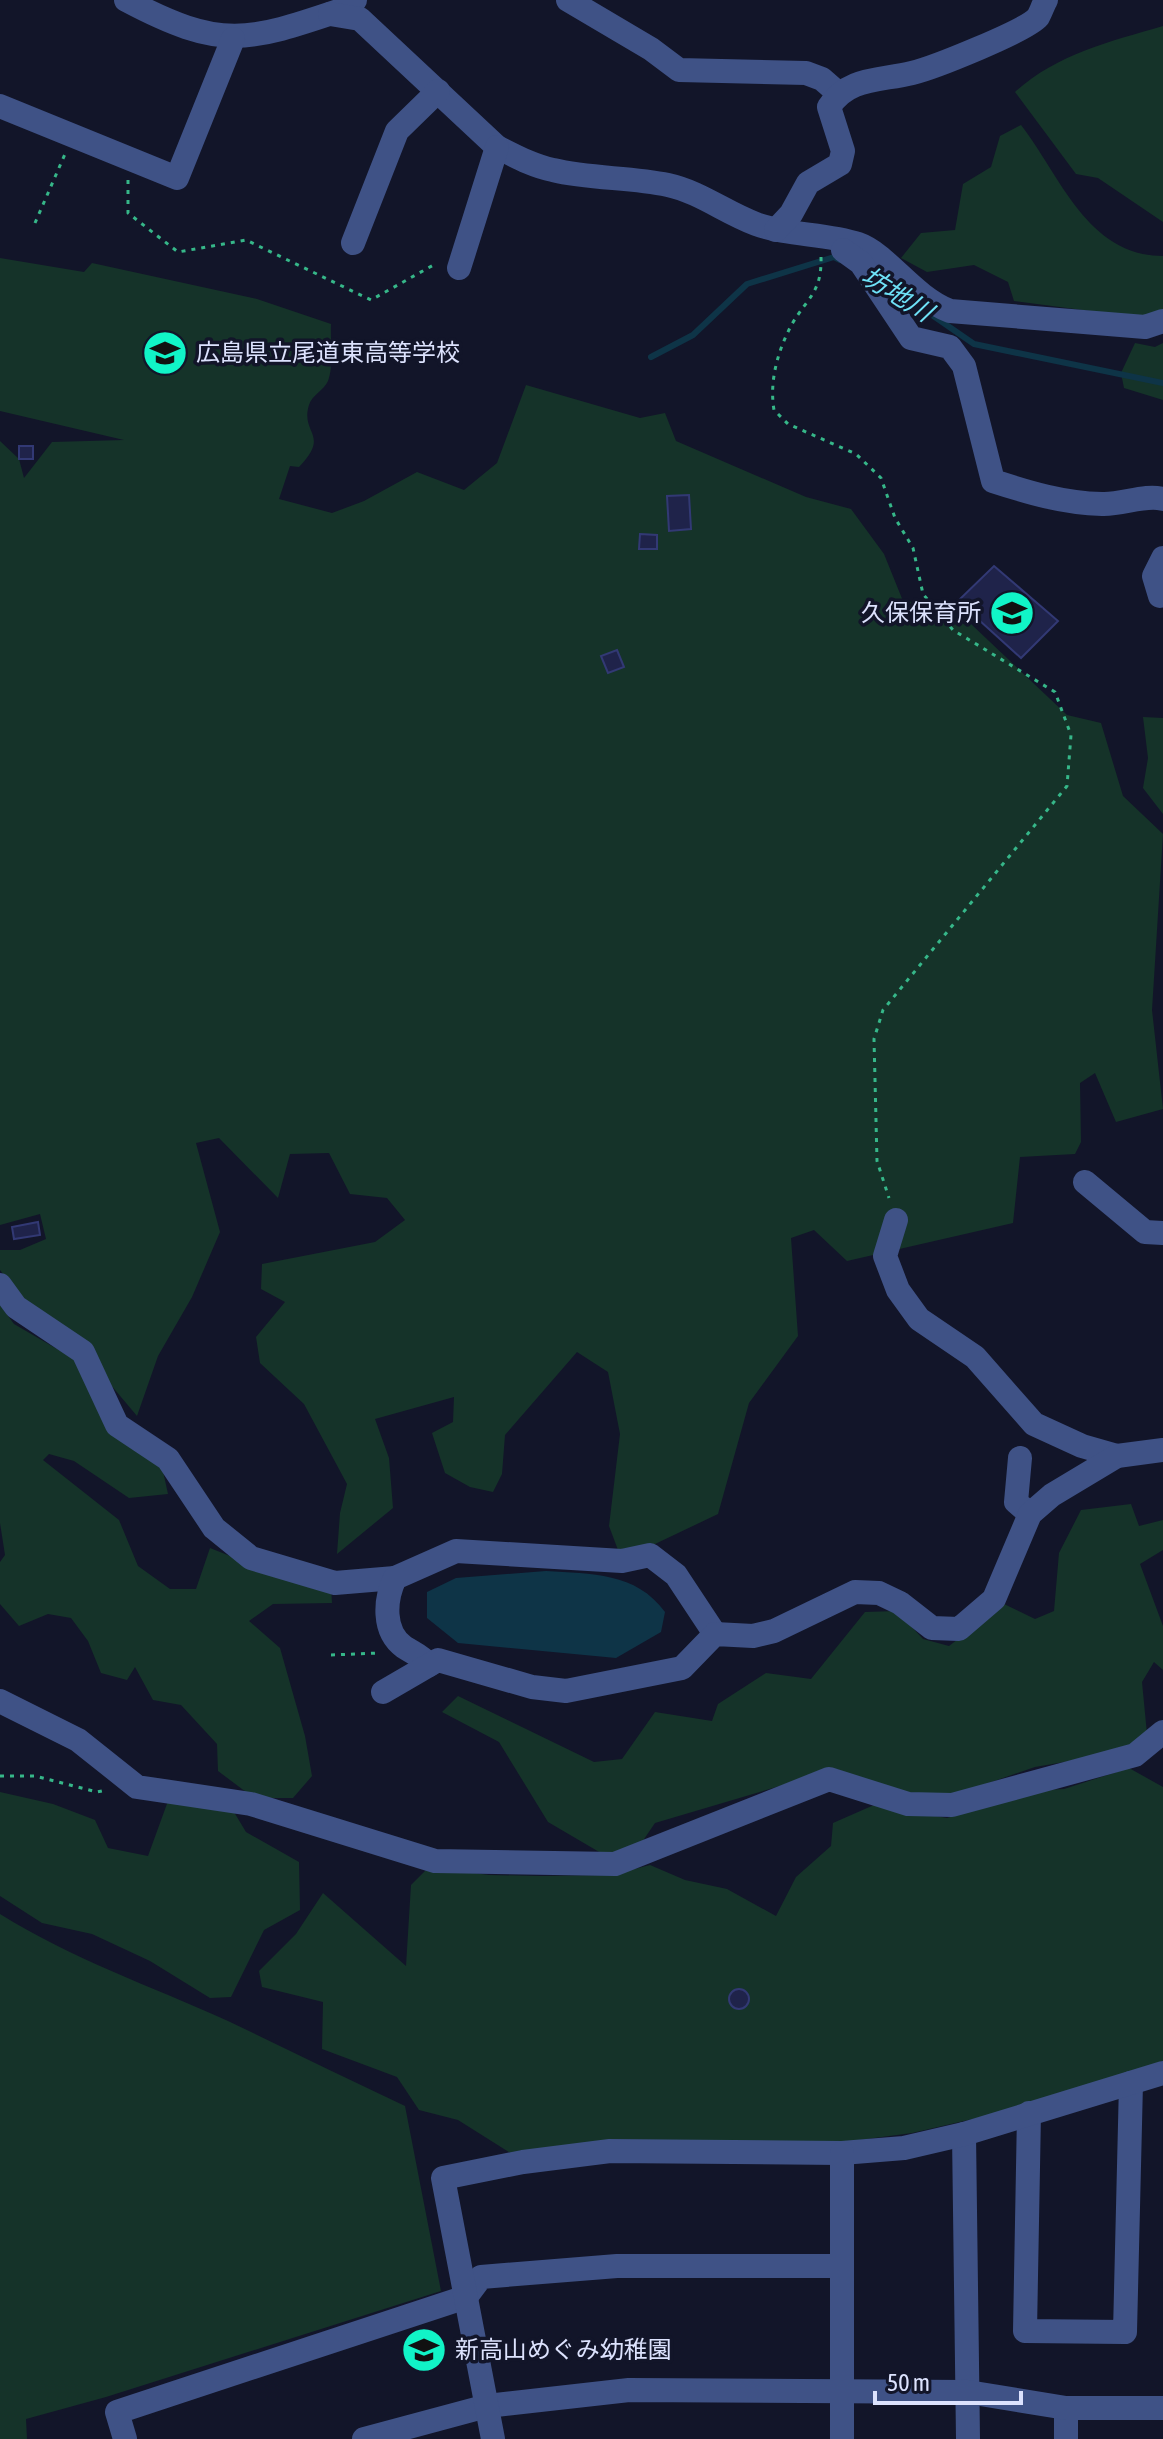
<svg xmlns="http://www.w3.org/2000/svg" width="1163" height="2439" viewBox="0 0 1163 2439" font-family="'Asap Condensed','Noto Sans JP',sans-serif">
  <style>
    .green { fill: #153329 }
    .water { fill: #0e3447 }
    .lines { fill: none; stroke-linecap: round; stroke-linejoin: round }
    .stream { stroke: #0e3447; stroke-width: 6 }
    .building { fill: #1f234a; stroke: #323974; stroke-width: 2 }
    .path { stroke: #36b789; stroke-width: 3; stroke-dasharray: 4 6; stroke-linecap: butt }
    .minor { stroke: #3f5286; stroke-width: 24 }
    .labels { text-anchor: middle; stroke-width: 7; stroke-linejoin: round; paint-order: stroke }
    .poi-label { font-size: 24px; fill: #dce2fd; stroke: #121529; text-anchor: start }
    .water-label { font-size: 26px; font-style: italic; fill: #6fe2f8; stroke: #121529 }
  </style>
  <rect width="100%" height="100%" fill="#121529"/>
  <g class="green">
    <path d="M1163 26V222L1098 178 1076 174 1015 92C1057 54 1109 42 1163 26Z"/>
    <path d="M1021 125C1060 175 1087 256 1163 256V313L1143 318 1014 301 1008 282 974 265 927 272 901 258 921 233 955 230 963 184 991 167 1000 136Z"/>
    <path d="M0 258 84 272 92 263 257 299 331 324C330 340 334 366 328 381 324 390 312 395 309 405 300 434 331 434 299 467L290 466 279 499 332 513 364 501 417 472 464 490 497 463 526 385 640 418 665 413 676 441 806 497 851 509 884 554 903 601 952 606 1067 715 1101 723 1123 796 1163 834 1152 1010 1163 1109 1116 1122 1095 1073 1080 1083 1081 1142 1075 1154 1020 1157 1013 1223 847 1261 814 1230 791 1238 798 1336 749 1403 718 1514 655 1544 618 1550 609 1526 620 1434 608 1372 577 1352 505 1435 502 1474 493 1492 470 1487 445 1473 432 1433 453 1422 454 1397 375 1419 389 1458 393 1508 337 1554 340 1513 347 1484 304 1404 260 1363 256 1337 285 1302 261 1289 262 1264 375 1242 405 1220 387 1198 350 1194 329 1153 290 1154 278 1198 219 1138 196 1143 220 1232 192 1297 158 1356 137 1416 105 1378 28 1307 0 1270V1250H20L46 1239 40 1214 0 1225V441L19 459 24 478 52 442 124 440 0 411Z"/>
    <path d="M1135 343 1155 347 1163 343V400L1124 388 1121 373Z"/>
    <path d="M1143 717 1163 718V814L1143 788 1148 758Z"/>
    <path d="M0 1305 14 1324 76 1360 161 1462 168 1494 129 1498 74 1461 49 1454 43 1460 119 1520 138 1566 170 1589H196L210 1548 245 1562 331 1587 332 1603 273 1604 249 1621 280 1648 305 1736 312 1776 293 1798H254L218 1771 217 1744 181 1705 153 1700 135 1667 127 1680 101 1673 88 1641 71 1618 48 1614 19 1626 0 1604V1562L5 1555 0 1523Z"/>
    <path d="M1131 1504 1139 1526 1163 1520V1550L1140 1564 1163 1626V1670L1154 1662 1142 1682 1147 1734 1123 1752 1035 1767 942 1799 904 1797 837 1769 655 1823 638 1848 606 1856 548 1822 499 1742 442 1712 458 1696 594 1762 622 1759 655 1712 712 1721 718 1704 766 1673 811 1679 865 1612 897 1611 923 1639 949 1646 1004 1604 1035 1619 1054 1611 1059 1553 1081 1510Z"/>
    <path d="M1129 1768 1163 1787V2061L1003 2112 912 2133 844 2142 512 2154 458 2120 419 2110 397 2077 322 2049 323 2002 262 1987 259 1971 296 1934 323 1893 406 1966 411 1885 429 1867 489 1875 541 1876 611 1875 650 1865 685 1880 727 1889 776 1916 796 1877 831 1846 833 1823 874 1805 947 1818 1026 1791 1064 1789Z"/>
    <path d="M0 1792 53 1804 95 1820 108 1848 148 1856 168 1801 231 1807 246 1832 299 1862 300 1910 264 1930 231 1997 210 1998 150 1961 92 1934 42 1923 0 1896Z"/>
    <path d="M0 1914C72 1959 151 1986 228 2021 287 2049 346 2078 405 2106L441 2291 106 2397 26 2419 27 2439H0Z"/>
  </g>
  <path class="water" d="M546 1571C591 1574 636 1572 665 1612L661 1632 616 1658 458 1643 427 1618V1592L456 1578Z"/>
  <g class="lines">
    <g class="stream">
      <path d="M885 284 913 301"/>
      <path d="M932 315 974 344 1163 383"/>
      <path d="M651 357 693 335 747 284 834 257 840 260"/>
    </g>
  </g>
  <g class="building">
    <rect x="19" y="446" width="14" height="13"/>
    <path d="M689 495 691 529 669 531 667 496Z"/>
    <path d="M640 534 657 535V549H639Z"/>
    <path d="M994 566 1058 621 1021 658 958 601Z"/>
    <path d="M617 650 624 667 608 673 601 656Z"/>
    <path d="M38 1222 40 1235 14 1239 12 1227Z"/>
    <circle cx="739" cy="1999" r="10"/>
  </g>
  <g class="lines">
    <g class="path">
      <path d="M128 180V213L178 252 246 240 371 300 437 263"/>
      <path d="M35 223 65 154"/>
      <path d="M821 257C822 292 808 297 792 324 778 350 769 381 774 410L788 424 856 454 881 478 895 518 913 548 923 594 953 630 1055 692 1071 735 1067 786 883 1010 874 1039 877 1161 889 1198"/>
      <path d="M331 1655 379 1653"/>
      <path d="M0 1776H35L97 1792 106 1790"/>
    </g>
    <g class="minor">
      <path d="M126 0C224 52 249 41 350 7L355 0"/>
      <path d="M568 0 651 49 679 70 806 73 822 79 838 93"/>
      <path d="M330 14 360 19 497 147C515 156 533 166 553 170 590 179 630 177 668 185 700 192 726 213 756 224 789 236 825 233 858 244 887 254 913 297 950 311L1145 327 1163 321"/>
      <path d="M0 106 177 178 233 39"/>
      <path d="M776 230 791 214 808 183 840 164 843 151 829 107C848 77 880 81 912 73 933 68 1026 31 1038 17 1041 12 1043 5 1046 0"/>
      <path d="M353 243 397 131 438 91"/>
      <path d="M843 250 861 263 911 338 950 347 964 366 993 481C1030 493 1063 503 1102 504 1122 505 1145 494 1163 499"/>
      <path d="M459 268 497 147"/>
      <path d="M1160 596 1154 576 1163 558"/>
      <path d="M1085 1182 1145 1232 1163 1233"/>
      <path d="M896 1220 885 1256 898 1290 919 1319 975 1357 1034 1424 1082 1446 1117 1456"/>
      <path d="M0 1285 16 1307 83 1352 117 1425 168 1459 214 1528 251 1558 335 1583 395 1578"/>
      <path d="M1020 1458 1016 1502 1030 1514"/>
      <path d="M429 1665C422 1656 413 1653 404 1647 382 1631 385 1599 395 1578L456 1551 622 1561 650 1555 676 1575 715 1634"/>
      <path d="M383 1692 438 1660 532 1687 566 1691 682 1668 715 1634 753 1636 774 1631 855 1592 879 1593 900 1603 932 1628 959 1629 994 1599 1030 1514 1052 1495 1117 1456 1163 1450"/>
      <path d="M0 1701 78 1740 137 1787 251 1804 435 1861 615 1864 829 1779 908 1804 952 1805 1135 1755 1163 1732"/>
      <path d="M1029 2113 1025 2331 1125 2332 1131 2083"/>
      <path d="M964 2134 968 2439"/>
      <path d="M1066 2408V2439"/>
      <path d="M125 2439 117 2412 466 2297 481 2277 617 2266H842"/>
      <path d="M364 2439 487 2406 629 2390 968 2392 1066 2408H1163"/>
      <path d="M493 2439 443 2178 523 2162 610 2151 842 2153 904 2148 964 2134 1163 2073"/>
      <path d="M842 2439V2153"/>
    </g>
  </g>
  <defs>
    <g id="school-disc" transform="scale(2.3)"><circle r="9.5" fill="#11f4c7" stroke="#121529"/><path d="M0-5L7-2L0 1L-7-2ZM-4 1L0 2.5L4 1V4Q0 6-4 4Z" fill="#111"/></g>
  </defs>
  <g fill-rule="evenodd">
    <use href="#school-disc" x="165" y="353"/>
    <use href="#school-disc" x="1012" y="613"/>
    <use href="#school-disc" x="424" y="2350"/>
  </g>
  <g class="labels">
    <g class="poi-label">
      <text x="196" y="361">広島県立尾道東高等学校</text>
      <text x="981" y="621" text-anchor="end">久保保育所</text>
      <text x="455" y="2358">新高山めぐみ幼稚園</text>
    </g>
    <g class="water-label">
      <text transform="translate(897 294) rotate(32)" y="9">坊地川</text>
    </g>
  </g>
  <path d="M875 2391v12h146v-12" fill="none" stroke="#dce2fd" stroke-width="4"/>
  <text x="887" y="2391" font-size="24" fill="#dce2fd" stroke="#121529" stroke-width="6" paint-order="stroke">50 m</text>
</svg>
